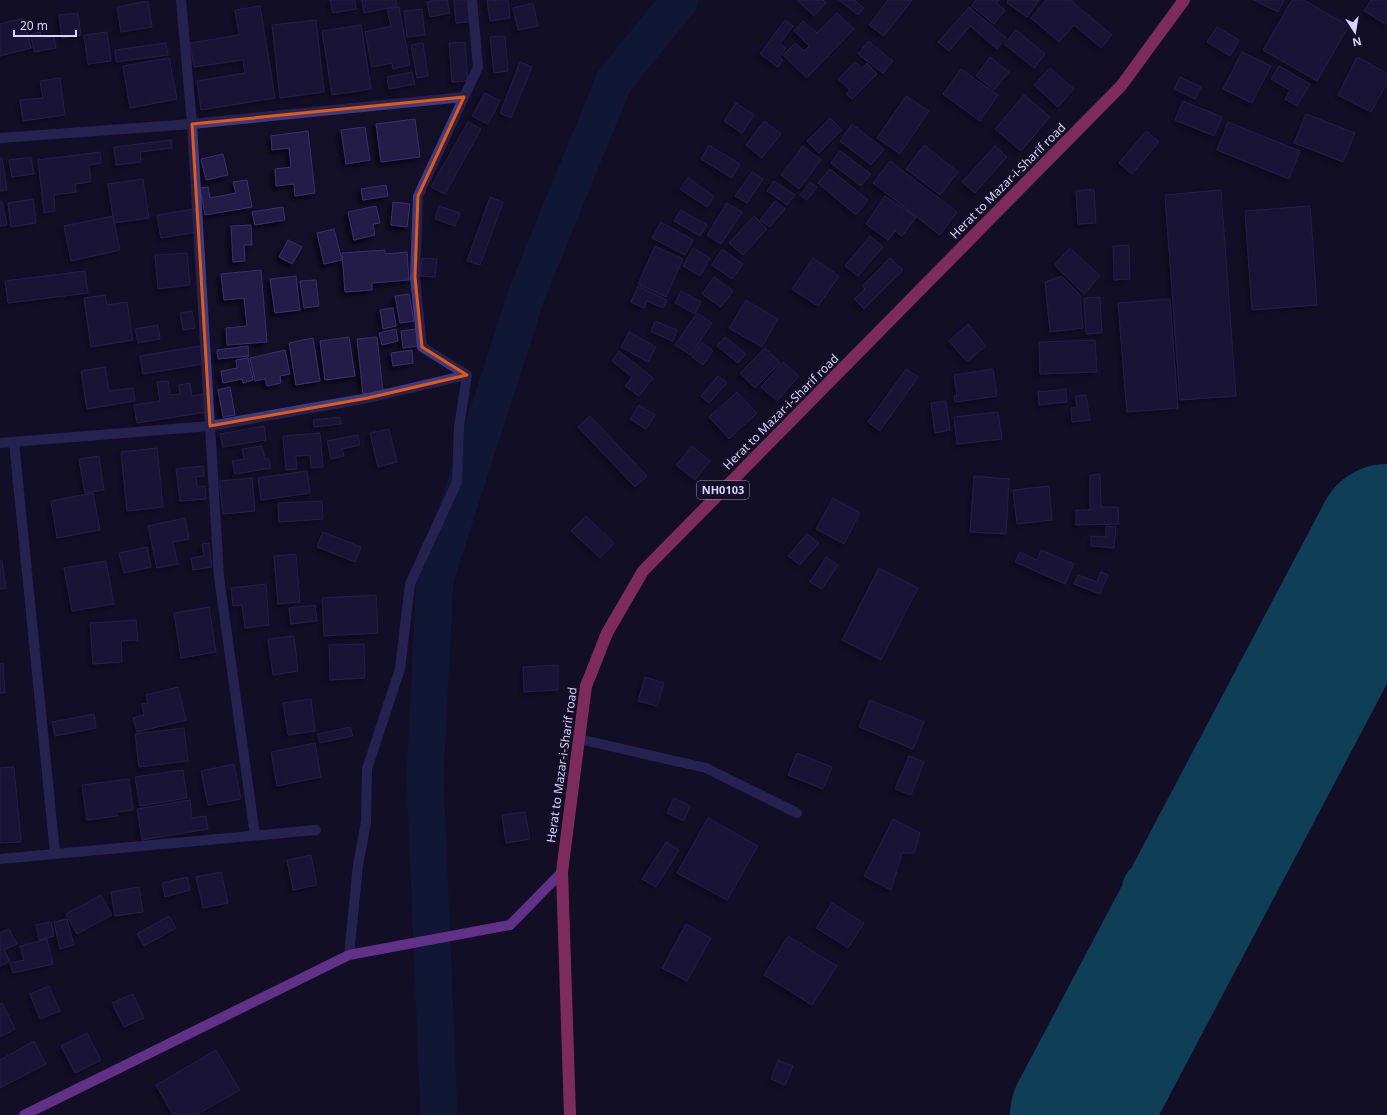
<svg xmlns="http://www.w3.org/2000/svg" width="1387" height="1115" viewBox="0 0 1387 1115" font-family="'Noto Sans',sans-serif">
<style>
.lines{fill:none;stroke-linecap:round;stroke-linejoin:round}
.river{stroke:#0c2248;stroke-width:37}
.taxiway{stroke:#0a7a92;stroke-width:56}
.runway{stroke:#0a7a92;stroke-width:140}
.building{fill:#241b47;stroke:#3b2d73;filter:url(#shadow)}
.minor{stroke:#3d3a85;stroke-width:10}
.major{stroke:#c25bff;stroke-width:10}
.highway{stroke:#ff4fa3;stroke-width:12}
.marked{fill:none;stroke:#e8590c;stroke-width:3;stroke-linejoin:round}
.labels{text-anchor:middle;stroke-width:3.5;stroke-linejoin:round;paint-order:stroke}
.shield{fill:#130f26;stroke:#9e99be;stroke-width:1}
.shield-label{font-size:11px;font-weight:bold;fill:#d9d4ff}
.street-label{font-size:12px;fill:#d9d4ff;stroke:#130f26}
</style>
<defs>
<filter id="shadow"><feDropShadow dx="-3.5" dy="3.5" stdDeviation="2" flood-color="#0009"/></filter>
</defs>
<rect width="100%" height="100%" fill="#130f26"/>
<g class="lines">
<path class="river" d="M439 1115 425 776 435 579 527 293 614 81 680 0"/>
<path class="taxiway" d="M1278 741 1312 760
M1150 889 1188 910"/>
<path class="runway" d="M1080 1115 1387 534"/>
</g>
<path class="building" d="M330 0H355L356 9 333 13Z
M362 0H396L397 6 364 13Z
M435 0H447L450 13 430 17 427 2Z
M454 0H468L471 22 456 23Z
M487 0H508L510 18 490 21Z
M797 0H823L826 3 814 16Z
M839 0H854L864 8 858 15Z
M888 0H912L884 36 869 25Z
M976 0H999L996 3 1005 10 994 24 972 6Z
M1008 0H1039L1027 17 1007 3Z
M1046 0H1070L1112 35 1101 48 1074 25 1059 42 1031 18Z
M1254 0H1284L1278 12Z
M1292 0H1304L1349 26 1317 81 1263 50Z
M1371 0H1387V25L1364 11Z
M148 1 152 27 121 32 117 7Z
M533 3 538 26 518 30 513 8Z
M260 6 275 98 201 110 197 81 245 73 243 60 194 67 190 43 239 35 235 10Z
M399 7 410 65 393 69 392 63 372 67 365 32 391 26 387 9Z
M969 7 1006 38 997 49 970 26 949 51 938 42Z
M422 9 425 35 407 37 404 11Z
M78 13 81 35 62 38 59 15Z
M837 13 854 29 807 78 783 55 795 43 804 51 809 46 794 31 803 21 817 33Z
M24 18 31 48 0 56V24Z
M316 20 324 92 280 98 272 25Z
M785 20 793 26 780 44 786 48 779 58 783 60 778 67 760 54Z
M361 25 371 89 332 95 322 31Z
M1217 27 1239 40 1230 56 1207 42Z
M1016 30 1045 54 1034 68 1004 44Z
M40 32 41 39 54 36 56 48 34 52 31 34Z
M107 32 111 61 88 64 84 35Z
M505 36 508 71 494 73 490 37Z
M868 41 893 61 883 73 858 54Z
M465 42 468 81 452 82 449 43Z
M166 43 168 55 116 62 115 50Z
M423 43 428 76 417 78 411 45Z
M1242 52 1271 66 1252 103 1223 89Z
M990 57 1009 72 994 90 976 76Z
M1357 57 1387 73V83L1371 112 1338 95Z
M169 58 177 99 130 108 123 66Z
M520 62 532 67 511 118 500 113Z
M855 62 862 68 867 63 877 74 852 99 846 94 850 90 838 79Z
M1279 66 1310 84 1297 106 1285 99 1290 90 1271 79Z
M1050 68 1074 89 1058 107 1034 85Z
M961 69 998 95 980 121 943 94Z
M412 72 415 84 389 89 387 77Z
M1180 77 1201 87 1195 99 1174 89Z
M60 78 65 115 23 121 20 100 43 98 40 81Z
M485 93 500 101 488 124 472 116Z
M1024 95 1050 117 1021 151 995 129Z
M906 96 929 111 900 154 877 138Z
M1183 101 1222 117 1214 136 1175 120Z
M736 103 754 115 742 133 724 121Z
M1306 114 1355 133 1343 162 1294 143Z
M830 118 842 130 819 153 807 141Z
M415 119 420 157 381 162 376 124Z
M764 121 781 134 762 158 746 145Z
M468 122 481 129 445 194 431 187Z
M1228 122 1300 151 1289 179 1217 150Z
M852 124 884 149 871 165 840 141Z
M365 127 370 160 346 164 341 130Z
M308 131 315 193 295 196 294 184 276 186 275 169 291 167 289 148 272 150 271 136Z
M1146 131 1159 142 1132 174 1119 163Z
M171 140 172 148 140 152 141 162 116 165 114 147Z
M709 145 740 164 732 178 701 159Z
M924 145 958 172 940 195 906 169Z
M803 146 821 160 799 189 781 175Z
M995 146 1007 157 975 193 962 182Z
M840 151 871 174 861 186 831 163Z
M100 152 101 163 89 165 91 182 75 184 76 192 54 195 55 211 44 213 38 160Z
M223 154 228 175 206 180 201 159Z
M31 157 34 174 12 177 9 160Z
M0 158H2L7 190 0 191Z
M890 161 957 212 940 235 873 183Z
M830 169 868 200 856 215 818 183Z
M752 172 763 179 747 203 735 196Z
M688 178 714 196 707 207 680 189Z
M143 179 149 218 114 223 108 184Z
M247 180 252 207 205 215 200 188 208 187 210 198 236 193 233 182Z
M774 181 795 195 787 205 767 191Z
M810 182 817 187 807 200 800 195Z
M386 185 388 196 363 200 361 189Z
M1094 189 1096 223 1078 224 1076 191Z
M1221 190 1236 396 1180 400 1165 195Z
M885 196 916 217 902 236 895 231 888 240 866 224Z
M490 197 503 202 480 265 467 261Z
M33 199 36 223 11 227 8 203Z
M0 201H2L7 225 0 226Z
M775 201 785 209 770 227 760 220Z
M393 202 410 204 407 227 391 225Z
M727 203 742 212 721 244 707 235Z
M376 206 380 223 373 224 375 235 354 240 348 212Z
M439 206 460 213 455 226 435 219Z
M1310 206 1317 305 1252 310 1245 211Z
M283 207 285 220 255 225 252 212Z
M194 209 198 232 161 238 157 215Z
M681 210 707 225 700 236 674 221Z
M113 216 120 250 71 261 64 226Z
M754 216 767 229 743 255 729 243Z
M661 222 693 240 685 255 652 238Z
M251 225 252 245H244L245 261 233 262 231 226Z
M334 229 342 260 324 264 317 233Z
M870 236 883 247 858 276 845 266Z
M288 240 302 247 292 264 279 257Z
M1129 245 1130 279 1114 280 1113 246Z
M655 246 683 259 666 297 638 284Z
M693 248 710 258 700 276 683 266Z
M1070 248 1100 276 1084 294 1054 265Z
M722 249 743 264 732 279 712 265Z
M385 250V254L407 252 409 280 372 283V290L345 292 342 253Z
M187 253 190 285 158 289 155 255Z
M422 258 437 259 435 277 420 276Z
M813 258 839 276 818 306 792 289Z
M890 258 903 270 864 309 854 299 865 289 862 286Z
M261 270 267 342 227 345 226 328 247 326 244 298 224 300 221 274Z
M85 271 88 293 8 303 5 281Z
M296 276 300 310 275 313 270 279Z
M1062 276 1080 295 1083 328 1050 332 1045 282Z
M714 277 733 291 721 307 702 294Z
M316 280 319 306 304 308 300 281Z
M638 286 667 300 663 308 647 301 644 308 631 302Z
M681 291 701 302 695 314 675 303Z
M409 294 414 321 400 323 395 296Z
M105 295 107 305 127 302 133 340 91 347 84 298Z
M1100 297 1102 333 1086 334 1084 298Z
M1170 299 1178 408 1127 412 1118 303Z
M746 300 778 319 762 347 729 328Z
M393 308 396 326 383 329 380 310Z
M192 311 195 328 183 330 180 313Z
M697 313 712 323 691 355 675 345Z
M655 321 677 330 673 341 651 332Z
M968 324 986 346 967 362 949 341Z
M158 325 160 339 138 343 135 329Z
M396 329 398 341 382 345 379 333Z
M416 329 418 346 403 348 401 331Z
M629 332 656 347 648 362 621 347Z
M349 337 355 376 325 380 320 341Z
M377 337 383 392 363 394 357 339Z
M725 337 746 354 738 363 717 346Z
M313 338 320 381 296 385 289 343Z
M1095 340 1097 372 1040 374 1039 342Z
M702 342 713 351 703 365 692 357Z
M200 346 203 364 143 374 140 356Z
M248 346 249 356 218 359 217 350Z
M765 348 780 363 755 388 740 373Z
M285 350 290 374 280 376 281 383 267 386 265 379 255 381 250 358Z
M412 350 413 363 393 366 391 353Z
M619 351 653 378 639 396 625 386 632 377 612 361Z
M248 358 253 380 243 383 242 379 223 383 221 371 237 368 236 360Z
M783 362 799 376 777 401 761 387Z
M105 367 109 391 133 388 135 401 87 409 81 371Z
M906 369 918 377 880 431 868 422Z
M993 369 997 396 955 402 954 396H957L954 375Z
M718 376 727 383 709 403 701 396Z
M168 381 170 395 180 394 179 385 190 383 192 396 204 394 207 412 137 423 134 405 160 401 157 382Z
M230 387 235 415 223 417 218 390Z
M1066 389 1067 402 1039 405 1038 392Z
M737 392 757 413 729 439 709 417Z
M1086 395 1090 420 1072 422 1071 408 1077 407 1075 396Z
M946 401 950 430 935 433 931 403Z
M639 405 655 415 646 429 630 419Z
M998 412 1002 439 957 444 954 417Z
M590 416 647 476 635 487 578 427Z
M340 417 341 424 314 427 313 420Z
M264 426 266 440 223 447 220 434Z
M389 429 397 462 378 467 370 433Z
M320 433 323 467 311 468 310 455 296 456 297 469 286 470 283 436Z
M358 435 360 445 342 449 344 456 331 459 327 441Z
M262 446 265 459H269L271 468 235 474 232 461 244 459 242 449Z
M692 446 710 461 695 480 676 465Z
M157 448 163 507 127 511 121 452Z
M99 456 104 490 85 493 79 459Z
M203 466 204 476 196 477 197 487 205 486 206 499 180 501 176 469Z
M307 471 310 493 261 500 258 478Z
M1100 474 1101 507H1118L1119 524 1076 525V510H1090V475Z
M974 476 1009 479 1006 534 970 532Z
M252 478 255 511 223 514 219 481Z
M1049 486 1052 520 1017 524 1013 490Z
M93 493 100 530 57 538 51 501Z
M833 498 860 513 844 544 816 529Z
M322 501 323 519 279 522 278 503Z
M586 516 614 543 600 558 571 531Z
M185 518 189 539 173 542 178 564 157 568 148 526Z
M1106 526 1116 527 1114 548 1091 546V536L1106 537Z
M323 532 361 547 355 562 317 547Z
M807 534 819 543 800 565 788 556Z
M209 543 212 567 193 570 191 558 204 556 202 544Z
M147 547 151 567 124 573 119 553Z
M1041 550 1074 564 1065 584 1015 562 1020 552 1037 560Z
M296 554 300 602 278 604 274 556Z
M826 557 838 565 822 589 810 582Z
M0 561H2L6 588 0 589Z
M106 561 114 604 72 611 64 568Z
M879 568 918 588 881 660 842 640Z
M1101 572 1108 575 1100 594 1074 584 1078 575 1097 582Z
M266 584 269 625 245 628 242 605 233 606 231 588Z
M376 595 378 633 324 636 322 598Z
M315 605 317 621 291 624 289 608Z
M209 607 216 652 181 658 174 613Z
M136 620 138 640 121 641 122 662 93 664 90 623Z
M294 636 298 671 273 675 268 639Z
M364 644 365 678 330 680 329 645Z
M3 663 5 693H0V664Z
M558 665V690L524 692 523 667Z
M645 677 664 683 657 706 638 701Z
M178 687 186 720 137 732 133 718 144 715 142 704 148 703 146 695Z
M311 699 315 731 288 735 283 703Z
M870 700 924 722 913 749 859 727Z
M94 714 96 728 55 736 52 722Z
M350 727 353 736 320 743 318 734Z
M184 728 188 761 139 767 135 734Z
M315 743 321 777 277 786 271 752Z
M797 753 832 767 823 789 788 775Z
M909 756 924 762 911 795 895 789Z
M234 764 241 799 208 805 201 771Z
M14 767 21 842 0 843V768Z
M183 770 187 798 140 806 135 777Z
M129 779 133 810 117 812V816L87 820 82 785Z
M674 798 690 806 684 821 667 813Z
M190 800 192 818 206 816 208 829 142 840 137 809Z
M525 812 530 839 506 843 502 815Z
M708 818 758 846 727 900 677 873Z
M893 819 920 833 914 853H902L891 890 864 876Z
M666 842 679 850 656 887 642 879Z
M311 855 317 885 293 890 287 860Z
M221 872 228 903 203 908 196 877Z
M187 877 190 890 165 897 162 883Z
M139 887 143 912 115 916 111 892Z
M101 895 112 915 77 934 66 914Z
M832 903 864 923 848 948 816 928Z
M169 916 176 928 144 946 137 934Z
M67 919 74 945 60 949 54 922Z
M51 922 54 936 39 940 36 925Z
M686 924 711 938 687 981 662 968Z
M9 929 17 944 4 950 10 961 0 966V933Z
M788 936 837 966 812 1005 764 975Z
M47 939 53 964 13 973 10 963 24 960 20 946Z
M49 986 60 1011 40 1019 30 994Z
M133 994 144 1018 124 1027 112 1003Z
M2 1003 15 1029 0 1037V1004Z
M87 1033 101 1060 75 1073 61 1046Z
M34 1041 46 1064 0 1088V1060Z
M216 1050 240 1090 196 1115H173L156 1085Z
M778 1060 793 1066 785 1085 771 1079Z"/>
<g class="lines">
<path class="minor" d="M181 0 192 124 219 577 255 835
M0 138 192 124 464 97
M467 375 422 347 415 277 418 196 478 67 472 0
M14 442 55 853
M0 443 210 426 368 398 467 375
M579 739 706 768 797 813
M0 859 316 830
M349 955 358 865 366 822 367 769 400 669 410 584 457 482 459 427 467 375"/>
<path class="major" d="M24 1115 349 955 510 925 562 872"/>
<path class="highway" d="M570 1115 562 872 579 739 586 686 607 633 643 571 1121 86 1184 0"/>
</g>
<path d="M0 0H1387V1115H0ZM464 97 418 196 415 277 422 347 467 375 368 398 210 426 192 124Z" fill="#130f26" fill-opacity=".55" fill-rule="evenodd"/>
<path class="marked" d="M464 97 418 196 415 277 422 347 467 375 368 398 210 426 192 124Z"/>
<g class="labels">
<rect class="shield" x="697" y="481" width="52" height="18" rx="3"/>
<g class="shield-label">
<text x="723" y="494">NH0103</text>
</g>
<g class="street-label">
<text transform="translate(1008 181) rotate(-45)" y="4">Herat to Mazar-i-Sharif road</text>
<text transform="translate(781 412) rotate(-45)" y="4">Herat to Mazar-i-Sharif road</text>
<text transform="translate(562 765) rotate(-82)" y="4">Herat to Mazar-i-Sharif road</text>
</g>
</g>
<g transform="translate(1355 32) rotate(168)" stroke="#130f26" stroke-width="3" paint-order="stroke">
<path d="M0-3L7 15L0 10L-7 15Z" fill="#d9d4ff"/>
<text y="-6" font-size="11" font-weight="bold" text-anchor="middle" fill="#d9d4ff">N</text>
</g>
<path d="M14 30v6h62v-6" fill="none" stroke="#d9d4ff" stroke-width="2"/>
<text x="20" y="30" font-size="12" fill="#d9d4ff" stroke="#130f26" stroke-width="3" paint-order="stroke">20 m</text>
</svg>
